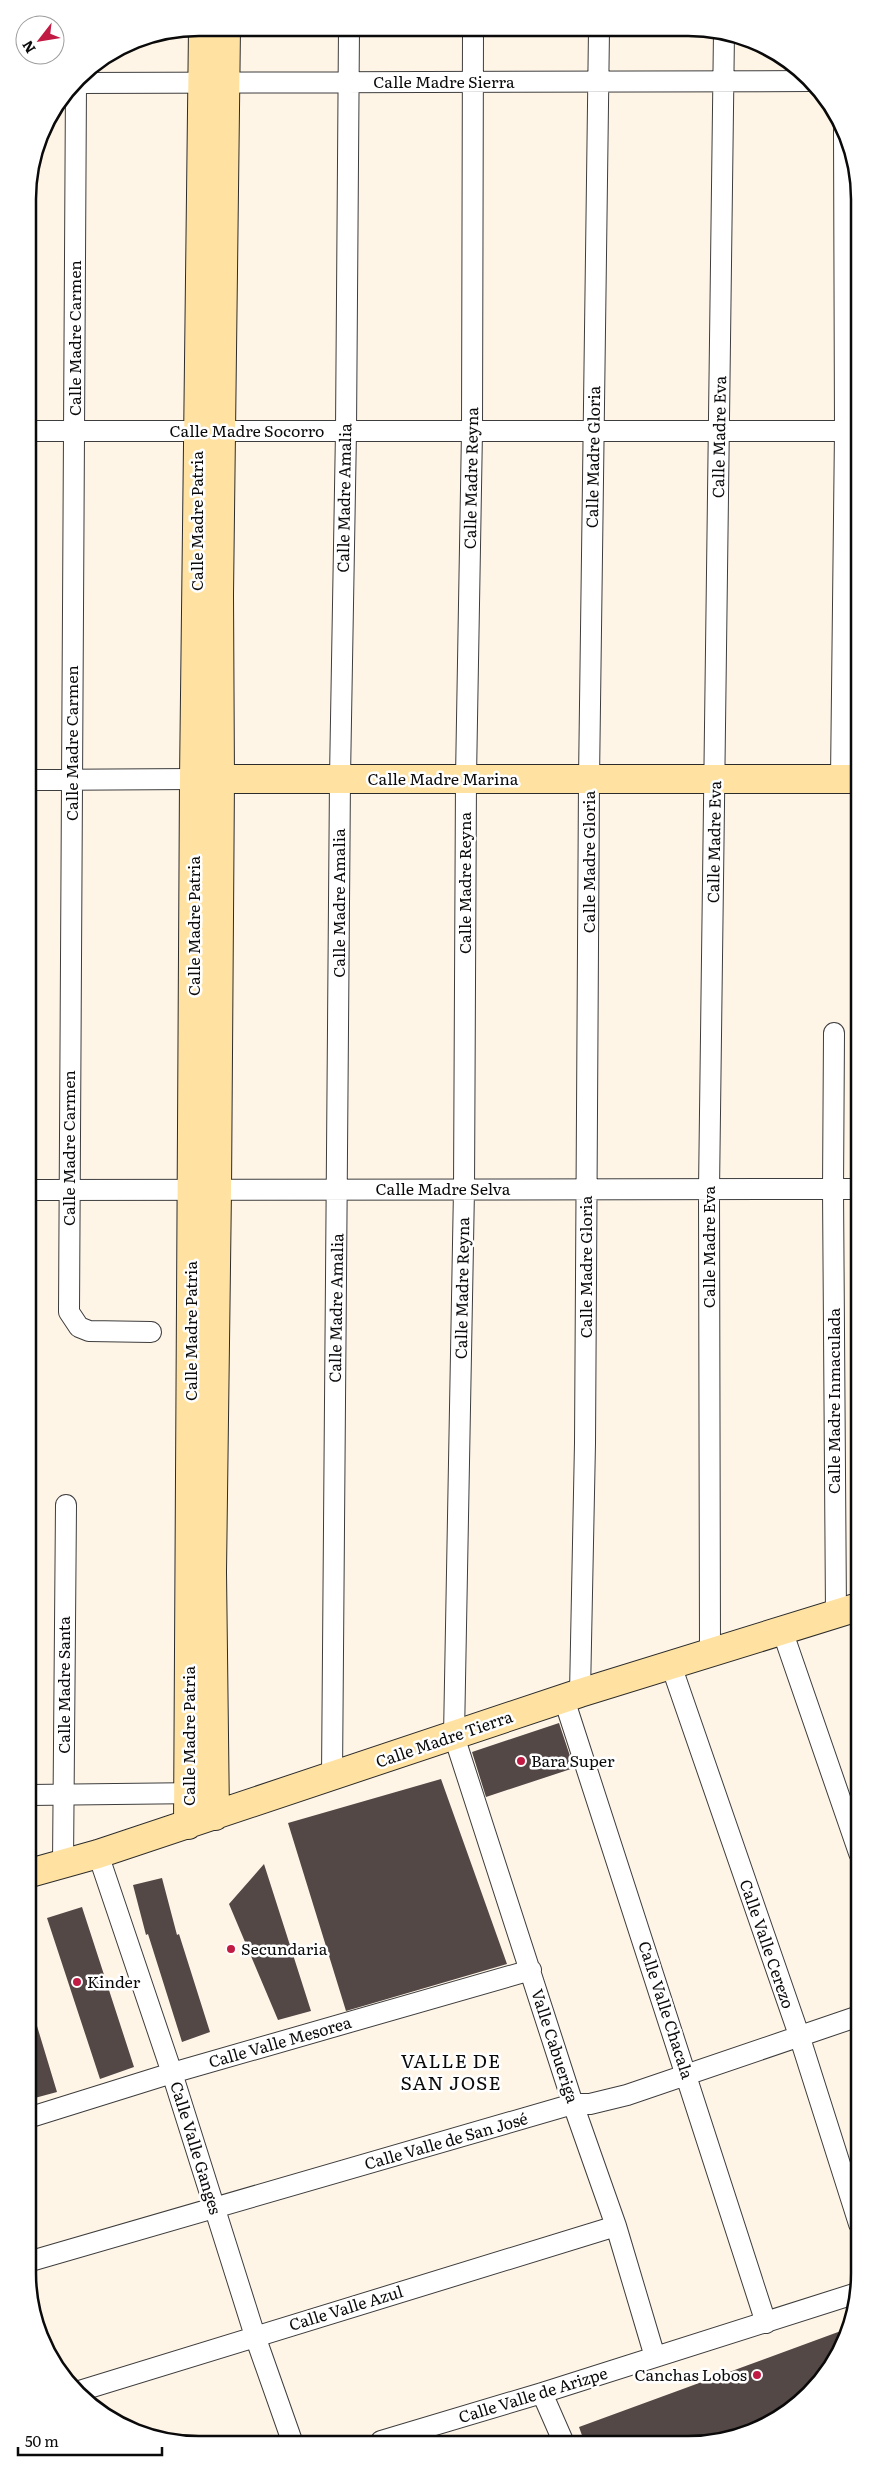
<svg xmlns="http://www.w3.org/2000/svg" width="887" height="2472" viewBox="0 0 887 2472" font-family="Literata,serif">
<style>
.building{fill:#534846}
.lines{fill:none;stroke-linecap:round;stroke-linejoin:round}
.street-casing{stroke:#3d3d3d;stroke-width:22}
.secondary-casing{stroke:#2c2c2c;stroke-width:30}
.street{stroke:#fff;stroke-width:20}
.secondary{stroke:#ffe2a2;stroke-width:28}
.poi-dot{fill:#c11a43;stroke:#fff;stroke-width:2}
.labels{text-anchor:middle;stroke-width:5;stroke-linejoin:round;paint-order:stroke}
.street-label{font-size:16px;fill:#0a0a0a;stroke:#fff}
.poi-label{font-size:16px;fill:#0a0a0a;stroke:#fff;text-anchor:start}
.quarter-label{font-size:19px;letter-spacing:1px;fill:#0a0a0a;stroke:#fff}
.rim{fill:none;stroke:#0a0a0a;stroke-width:2.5}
</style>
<rect width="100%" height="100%" fill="#fff5e7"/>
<path class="building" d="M559 1723 574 1768 486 1797 472 1752Z
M441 1779 507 1964 346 2011 288 1823Z
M264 1864 311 2011 278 2020 229 1904Z
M162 1878 177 1935 179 1934 210 2032 182 2042 148 1934 146 1935 133 1885Z
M82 1907 134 2067 100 2079 47 1918Z
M34 2016 57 2092 31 2099 30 2017Z
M849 2328 847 2338 817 2386 774 2421 722 2441H584L579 2427Z"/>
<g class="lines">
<g class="street-casing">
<path id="street" d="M473 29 472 431 466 778 464 1189 454 1736 573 2104 616 2226 655 2357
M76 83 69 1312 79 1327 89 1331 151 1332
M76 83 812 81
M28 431H857
M841 779 845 431 844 131
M29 780 194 779
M834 1033 833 1189 836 1614
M29 1190 858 1189
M782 1630 859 1853
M710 1653 709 1190 724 32
M671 1665 799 2035 859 2224
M580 1693 585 1443 589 780 599 30
M564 1699 766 2323
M332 1777 340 778 346 431 349 28
M30 1795 201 1793
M98 1854 172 2073 255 2336 292 2441
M63 1864 66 1505
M31 2117 172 2073 531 1970
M31 2261 573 2104H590L627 2095 859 2016
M76 2392 616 2226
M542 2393 563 2441
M381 2441 542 2393 857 2293"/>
</g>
<g class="secondary-casing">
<path id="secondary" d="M203 779H857
M215 1816 212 1572 217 1190 220 779 219 595 226 28
M188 1825 194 779 203 28
M30 1873 98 1854 580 1693 858 1607"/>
</g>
<use href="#street" class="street"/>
<use href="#secondary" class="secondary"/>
</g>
<g class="poi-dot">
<circle cx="521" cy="1761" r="5"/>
<circle cx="231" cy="1949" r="5"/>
<circle cx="77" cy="1982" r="5"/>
<circle cx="757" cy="2375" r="5"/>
</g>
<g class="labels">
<g class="street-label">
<text x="444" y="88">Calle Madre Sierra</text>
<text transform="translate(75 338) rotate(-90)" y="6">Calle Madre Carmen</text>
<text x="247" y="437">Calle Madre Socorro</text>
<text transform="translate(719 437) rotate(-89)" y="6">Calle Madre Eva</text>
<text transform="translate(593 457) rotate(-89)" y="6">Calle Madre Gloria</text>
<text transform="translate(471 478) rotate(-89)" y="6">Calle Madre Reyna</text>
<text transform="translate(344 498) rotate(-89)" y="6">Calle Madre Amalia</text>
<text transform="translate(197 521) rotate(-90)" y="6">Calle Madre Patria</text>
<text transform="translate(72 743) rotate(-90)" y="6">Calle Madre Carmen</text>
<text x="443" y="785">Calle Madre Marina</text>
<text transform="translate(714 842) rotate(-89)" y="6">Calle Madre Eva</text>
<text transform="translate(589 862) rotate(-90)" y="6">Calle Madre Gloria</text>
<text transform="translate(465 883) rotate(-90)" y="6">Calle Madre Reyna</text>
<text transform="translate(339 903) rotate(-90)" y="6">Calle Madre Amalia</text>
<text transform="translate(194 926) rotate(-90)" y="6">Calle Madre Patria</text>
<text transform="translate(69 1148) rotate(-90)" y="6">Calle Madre Carmen</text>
<text x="443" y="1195">Calle Madre Selva</text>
<text transform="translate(709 1247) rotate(-90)" y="6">Calle Madre Eva</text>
<text transform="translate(586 1267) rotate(-90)" y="6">Calle Madre Gloria</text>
<text transform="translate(462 1288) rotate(-89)" y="6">Calle Madre Reyna</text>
<text transform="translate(336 1308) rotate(-89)" y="6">Calle Madre Amalia</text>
<text transform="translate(191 1331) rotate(-90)" y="6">Calle Madre Patria</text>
<text transform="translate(834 1401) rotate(-90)" y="6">Calle Madre Inmaculada</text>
<text transform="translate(64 1685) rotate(-90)" y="6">Calle Madre Santa</text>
<text transform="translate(189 1736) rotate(-90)" y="6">Calle Madre Patria</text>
<text transform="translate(444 1739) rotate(-19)" y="6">Calle Madre Tierra</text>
<text transform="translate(767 1944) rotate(71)" y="6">Calle Valle Cerezo</text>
<text transform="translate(666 2010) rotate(72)" y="6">Calle Valle Chacala</text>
<text transform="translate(280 2042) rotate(-16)" y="6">Calle Valle Mesorea</text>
<text transform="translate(555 2046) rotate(72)" y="6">Valle Cabueriga</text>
<text transform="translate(446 2141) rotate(-16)" y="6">Calle Valle de San José</text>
<text transform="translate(196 2148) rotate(73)" y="6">Calle Valle Ganges</text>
<text transform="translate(346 2308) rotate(-17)" y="6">Calle Valle Azul</text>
<text transform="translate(533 2395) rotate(-17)" y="6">Calle Valle de Arizpe</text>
</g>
<g class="poi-label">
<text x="531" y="1767">Bara Super</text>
<text x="241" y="1955">Secundaria</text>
<text x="87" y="1988">Kinder</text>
<text x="747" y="2381" text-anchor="end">Canchas Lobos</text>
</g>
<g class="quarter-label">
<text x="451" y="2068">VALLE DE<tspan x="451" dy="22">SAN JOSE</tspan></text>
</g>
</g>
<path d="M0 0H887V2472H0ZM199 36H688A163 163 0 0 1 851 199V2273A163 163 0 0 1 688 2436H199A163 163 0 0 1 36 2273V199A163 163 0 0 1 199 36Z" fill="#fff" fill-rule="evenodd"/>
<path class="rim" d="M199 36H688A163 163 0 0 1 851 199V2273A163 163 0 0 1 688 2436H199A163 163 0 0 1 36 2273V199A163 163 0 0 1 199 36Z"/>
<g transform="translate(40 40) rotate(239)"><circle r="24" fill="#ffffff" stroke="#9d9d9d"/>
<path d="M0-4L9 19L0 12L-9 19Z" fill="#c11a43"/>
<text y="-8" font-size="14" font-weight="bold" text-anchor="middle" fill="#0a0a0a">N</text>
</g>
<path d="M18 2447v8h144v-8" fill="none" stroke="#0a0a0a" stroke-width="2.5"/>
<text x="25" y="2447" font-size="15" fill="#0a0a0a" stroke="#ffffff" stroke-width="4" paint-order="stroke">50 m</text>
</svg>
